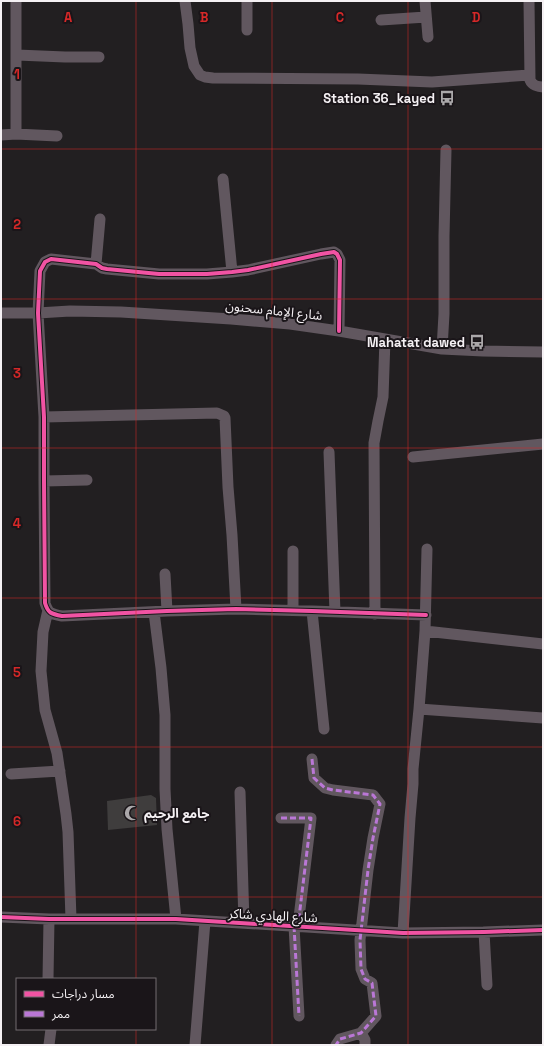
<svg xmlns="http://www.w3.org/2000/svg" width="544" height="1046" viewBox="0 0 544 1046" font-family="'Space Grotesk','Noto Sans Arabic',sans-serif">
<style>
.building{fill:#3f3d3d}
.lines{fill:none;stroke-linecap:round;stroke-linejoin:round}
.minor{stroke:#61575f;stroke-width:11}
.quiet{stroke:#ba77d6;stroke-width:3;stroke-dasharray:6 3;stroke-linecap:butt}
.cycleway-casing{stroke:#1a1519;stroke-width:6}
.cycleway{stroke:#f153a3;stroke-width:4}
.grid{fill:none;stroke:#d62828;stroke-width:1;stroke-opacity:0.55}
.labels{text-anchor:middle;stroke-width:4;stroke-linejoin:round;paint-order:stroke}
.poi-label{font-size:13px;font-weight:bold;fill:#f5f1f4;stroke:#1a1519;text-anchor:end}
.street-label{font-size:13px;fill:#f5f1f4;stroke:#1a1519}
.grid-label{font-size:13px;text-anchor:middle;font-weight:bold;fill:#d62828;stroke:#1a1519;stroke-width:4;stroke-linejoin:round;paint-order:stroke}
</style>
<rect width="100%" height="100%" fill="#221f21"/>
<path class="building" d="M151 795 156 798 157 825 108 830 107 801Z"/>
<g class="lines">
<path class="minor" d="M185 1 188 24 190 48 194 66 200 75 205 77 213 78 358 79 432 82 529 75
M425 1 428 37
M529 1 530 80C532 85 538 87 543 87
M381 20 426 17
M247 30V1
M17 55 65 57H99
M16 134V1
M1 135 16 134 57 136
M223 179 232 272
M96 264 100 219
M1 313H38L70 311 121 312 231 319 290 324 339 331 442 349 483 351 543 352
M339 331 340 260 337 254 334 252 321 254 248 270 232 272 207 274H159L107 269 102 268 96 264 51 259 45 262 40 271 38 313 44 417V481L45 603C48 613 51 614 62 616L167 611 236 609 312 611 426 615
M442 349 444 314V236L446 150
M44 417 217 413 224 416 225 418 228 487 232 535 236 609
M329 452 335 612
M413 457 543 444
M44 481 87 480
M427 549 425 631 543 644
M293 551V610
M165 574 167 611
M48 610 43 632 41 671 45 710 57 753 66 814 68 832 71 919
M312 611 324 729
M154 612 161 668 165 715V789L167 829 176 919
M375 614 374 443 378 421 383 397 385 339
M419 709 425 631
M312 759 314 778 325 788 333 790 373 795 380 804 373 838 368 870 360 940 361 969 365 979 372 983 376 1016 361 1033 340 1039 336 1045
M11 774 60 771
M240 792 244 923
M281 818H311L298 926
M1 917 49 919H176L403 933 484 932 543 930
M294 926 299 1016
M484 932 487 985
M403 933 410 818 413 784V769L419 709 543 718
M48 979 49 919
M361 1033 365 1040V1045
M49 1045 51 1029
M195 1045 205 921"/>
<path class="quiet" d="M312 759 314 778 325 788 333 790 373 795 380 804 373 838 368 870 360 940 361 969 365 979 372 983 376 1016 361 1033 340 1039 336 1045
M281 818H311L298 926
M294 926 299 1016"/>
<g class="cycleway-casing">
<path id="cycleway" d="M339 331 340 260 337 254 334 252 321 254 248 270 232 272 207 274H159L107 269 102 268 96 264 51 259 45 262 40 271 38 313 44 417V481L45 603C48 613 51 614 62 616L167 611 236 609 312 611 426 615
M1 917 49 919H176L403 933 484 932 543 930"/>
</g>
<use href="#cycleway" class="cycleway"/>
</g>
<path class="grid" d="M136 1V979M272 1V1045M408 1V1045M1 149H543M1 299H543M1 448H543M1 598H543M1 747H543M1 897H543M136 1029V1045"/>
<defs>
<g id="bus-bare" transform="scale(1.2)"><path d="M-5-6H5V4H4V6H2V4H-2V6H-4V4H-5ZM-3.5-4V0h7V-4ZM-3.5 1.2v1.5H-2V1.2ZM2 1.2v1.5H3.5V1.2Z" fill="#aba8aa" stroke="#1a1519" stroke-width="2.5" paint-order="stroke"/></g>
<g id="mosque-bare" transform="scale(1.2)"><path d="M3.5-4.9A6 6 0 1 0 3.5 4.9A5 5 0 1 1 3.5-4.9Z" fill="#aba8aa" stroke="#1a1519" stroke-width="2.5" paint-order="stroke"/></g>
</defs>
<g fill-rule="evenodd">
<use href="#bus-bare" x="447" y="98"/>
<use href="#bus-bare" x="477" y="342"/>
<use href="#mosque-bare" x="132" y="813"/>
</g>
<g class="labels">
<g class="poi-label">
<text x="435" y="103">Station 36_kayed</text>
<text x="465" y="347">Mahatat dawed</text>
<text x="144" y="818" text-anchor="start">جامع الرحيم</text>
</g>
<g class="street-label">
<text transform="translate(274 310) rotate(6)" y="5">شارع الإمام سحنون</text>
<text transform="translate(273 915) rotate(3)" y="5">شارع الهادي شاكر</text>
</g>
</g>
<g class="grid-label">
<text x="68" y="22">A</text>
<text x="204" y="22">B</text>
<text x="340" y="22">C</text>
<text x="476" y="22">D</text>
<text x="17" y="79">1</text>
<text x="17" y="229">2</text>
<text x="17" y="378">3</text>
<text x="17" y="528">4</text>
<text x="17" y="677">5</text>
<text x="17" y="826">6</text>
</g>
<rect width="544" height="1046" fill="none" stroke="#f5f1f4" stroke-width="4"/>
<rect x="16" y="978" width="140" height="52" fill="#1a1519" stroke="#726d71"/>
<rect x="24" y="991" width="20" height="6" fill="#f153a3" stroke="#726d71"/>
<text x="52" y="998" font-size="12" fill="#f5f1f4">مسار دراجات</text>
<rect x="24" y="1011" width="20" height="6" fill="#ba77d6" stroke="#726d71"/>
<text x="52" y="1018" font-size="12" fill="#f5f1f4">ممر</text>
</svg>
